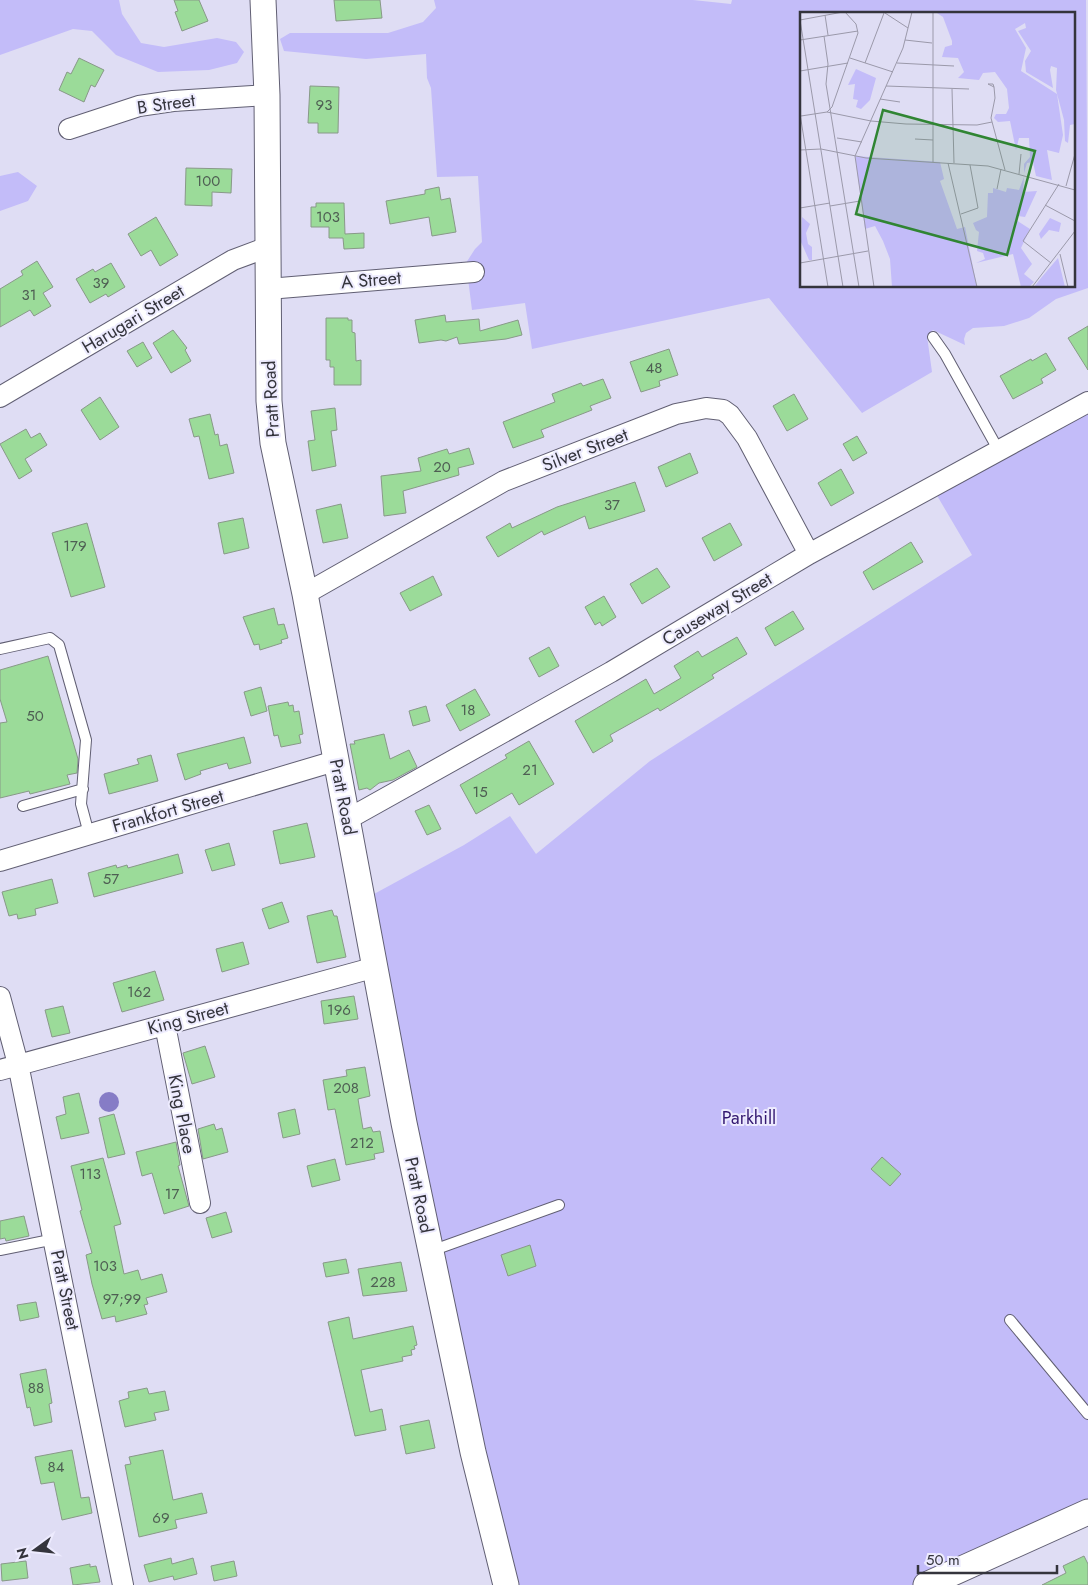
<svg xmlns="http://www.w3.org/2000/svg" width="1088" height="1585" viewBox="0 0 1088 1585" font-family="Jost,sans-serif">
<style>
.green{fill:#c3bcf9;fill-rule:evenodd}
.water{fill:#867cc6}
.building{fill:#9bdb99;stroke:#898}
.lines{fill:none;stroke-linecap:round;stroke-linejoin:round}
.service-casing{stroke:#615f73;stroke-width:12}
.minor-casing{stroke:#615f73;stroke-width:22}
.tertiary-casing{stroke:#615f73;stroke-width:27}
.service{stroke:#fff;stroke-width:10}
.minor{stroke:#fff;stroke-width:20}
.tertiary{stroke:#fff;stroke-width:25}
.labels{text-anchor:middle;stroke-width:4;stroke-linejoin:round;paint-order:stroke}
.number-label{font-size:15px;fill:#4e5e53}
.street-label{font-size:18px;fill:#34343c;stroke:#edebfe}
.park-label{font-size:18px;fill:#331871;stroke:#edebfe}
.inset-road{fill:none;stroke:#9b99aa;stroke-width:1}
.view{fill:#308533;fill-opacity:0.15;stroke:#308533;stroke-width:2.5}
.inset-edge{fill:none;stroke:#34343c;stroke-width:2.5}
</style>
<rect width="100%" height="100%" fill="#dfddf4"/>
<path class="green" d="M0 0H119L122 14 141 43 164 47 217 38 236 42 244 52 237 63 209 70 158 72 116 55 92 31 73 29 0 55Z
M434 0H693L731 4 732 0H1086L1088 288 1056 299 1029 318 1004 326 973 328 966 333 964 339 965 345 933 330 927 336 932 372 862 413 769 298 532 349 525 303 472 310 466 263 475 249 482 242 478 176 437 177 431 88 427 78 426 54 366 59 284 51 280 39 290 33H388L423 22 436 8ZM802 14H1074V286H802Z
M18 172 37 186 28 201 0 211V176Z
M1088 403V1512L926 1585H506L363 900 464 845 510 816 536 854 650 761 972 555 932 487Z"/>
<path class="water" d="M99 1102a10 10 0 1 1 20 0a10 10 0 1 1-20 0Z"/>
<path class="building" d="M174 0H199L208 21 182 31 175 12 178 11Z
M334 0H380L382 18 336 21Z
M79 58 104 70 95 87 91 85 84 102 59 90 67 72 71 74Z
M310 86 339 87 338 133H318V123H308Z
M186 168 232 169 231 193 212 192V206L185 205Z
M439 187 441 200 450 198 456 232 432 236 429 217 390 224 386 201 425 194V190Z
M316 203H344L345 234 364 233V248L344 249 343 238H329V227H311V207H316Z
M156 217 178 255 160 266 151 250 141 256 128 234Z
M37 261 53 287 43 293 51 306 34 316 30 310 0 327V289L23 275 21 271Z
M111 263 125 287 108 297 106 294 90 303 76 279 93 269 95 272Z
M445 315 446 322 479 319 480 331 518 320 522 335 506 339 459 344 457 337 446 341 441 340 419 343 415 320Z
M326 318H348V320H352V332L355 333 356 361 361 360V385H334V367H330V360H326Z
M1088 326V370L1068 338Z
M173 330 187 348 185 350 191 361 171 373 153 343Z
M143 342 152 358 137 367 127 351Z
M669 349 678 375 659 381 660 386 641 392 630 362Z
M1046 353 1056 370 1041 379 1043 383 1013 399 1000 376 1031 359 1032 361Z
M603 379 611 398 590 406 592 410 541 430 544 437 513 448 503 422 555 402 552 394 581 383 583 386Z
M794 394 808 419 787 431 773 406Z
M100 397 119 427 100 440 81 410Z
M335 408 337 430 331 431 336 466 312 471 308 441 315 440 311 411Z
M210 414 215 435 218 434 220 446 227 444 234 473 209 479 199 436 194 437 189 419Z
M26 429 31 438 40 433 47 445 25 459 32 471 19 479 0 444Z
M857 436 867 453 853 461 843 444Z
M469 448 474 464 458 468 459 475 403 491 406 513 384 516 381 476 421 471 418 458 447 449 449 454Z
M690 453 698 473 666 487 658 467Z
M841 469 854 493 831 506 818 483Z
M635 482 645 511 589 529 585 516 544 535 542 531 498 557 486 537 510 523 512 528 557 507Z
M341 504 348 538 323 543 316 510Z
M243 518 249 548 224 554 218 523Z
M87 523 105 587 71 597 52 533Z
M730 523 742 545 714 561 702 538Z
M911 542 923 562 873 590 863 572Z
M657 568 670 587 642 604 630 584Z
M433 576 442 595 410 611 400 593Z
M604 596 616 617 602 626 600 622 595 625 585 607Z
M274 608 278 625 284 624 288 638 281 640 282 643 260 650 259 644 254 645 243 617Z
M793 611 804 629 775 646 765 628Z
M737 637 747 654 712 675 714 678 675 702 660 711 658 708 610 735 613 741 593 753 575 721 646 679 654 694 681 678 674 666 698 651 702 657Z
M549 647 559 666 539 677 529 658Z
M48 656 78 759 77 773 67 775 70 784 30 794 29 791 0 798V723L7 722 0 699V670Z
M261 687 267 711 251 716 244 692Z
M475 689 490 715 460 731 446 705Z
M288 702 289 706 293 705 294 712 299 711 303 734 299 735 301 743 281 747 278 735 274 736 268 706Z
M426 706 430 721 413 726 409 711Z
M384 734 390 759 409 750 417 767 393 780 379 783 370 790 367 788 359 790 350 744H355L354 741Z
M244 737 251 763 229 769 227 763 200 771 201 774 185 780 177 754Z
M529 741 554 784 519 805 512 793 476 814 460 785 507 758 505 755Z
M151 755 158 781 109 794 104 774 139 764 137 759Z
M429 805 441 829 427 835 415 811Z
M307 823 315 857 280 864 273 831Z
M229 843 235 865 212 871 205 850Z
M178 854 183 873 94 897 88 873 116 865 117 868 127 865 128 868Z
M52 879 58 903 35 909 36 915 18 919 17 914 9 916 2 892Z
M282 902 289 922 269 929 262 909Z
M332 910 334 916H337L346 957 317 963 307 916Z
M243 942 249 964 222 972 216 949Z
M155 971 164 1000 122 1012 113 983Z
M354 996 358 1019 324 1024 321 1001Z
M63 1006 70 1033 52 1037 45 1010Z
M205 1046 215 1077 192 1084 183 1053Z
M365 1067 370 1096 358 1099 363 1129 371 1127 373 1132 380 1131 384 1152 374 1154 375 1159 346 1165 335 1109 328 1110 323 1080 347 1076 346 1070Z
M79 1093 89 1133 61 1139 56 1117 66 1114 63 1097Z
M295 1109 300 1134 283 1138 278 1113Z
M114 1114 125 1154 108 1158 99 1118Z
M214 1124 216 1130 222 1128 228 1152 203 1159 198 1129Z
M176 1142 180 1165 178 1166 189 1206 164 1214 152 1173 142 1176 136 1152Z
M882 1157 901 1174 890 1186 871 1169Z
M103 1158 121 1224 114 1226 124 1274 138 1270 141 1280 162 1274 167 1292 146 1298 148 1304 144 1305 147 1314 116 1322 115 1316 102 1319 92 1284 86 1255 92 1253 80 1211 82 1210 71 1166Z
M335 1159 340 1180 312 1187 307 1166Z
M226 1212 232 1232 212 1238 206 1218Z
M24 1216 29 1236 6 1241 5 1238 0 1239V1221Z
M530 1245 536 1266 508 1276 501 1255Z
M346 1259 349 1273 326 1277 323 1263Z
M401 1262 407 1291 363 1296 358 1269Z
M36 1302 39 1317 20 1321 17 1305Z
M349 1317 353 1339 413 1326 417 1345 414 1346 415 1349 411 1350 412 1355 402 1357 403 1361 361 1370 370 1412 382 1409 386 1430 355 1436 328 1322Z
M46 1369 52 1403 49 1404 52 1422 34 1426 30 1407 27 1408 20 1374Z
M147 1388 149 1394 165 1391 169 1410 154 1413 156 1420 125 1427 119 1401 129 1398 128 1392Z
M429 1420 435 1448 406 1454 400 1426Z
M72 1450 81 1498 89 1497 92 1513 62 1520 54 1482 41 1484 35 1457Z
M163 1450 173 1500 202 1493 207 1513 175 1520 177 1528 139 1537 125 1465 131 1464 129 1457Z
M1084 1556 1088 1564V1585H1042L1066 1573 1063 1566Z
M171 1558 172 1564 193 1558 197 1574 174 1580 173 1576 149 1582 144 1565Z
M26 1561 28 1578 2 1581 1 1564Z
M234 1561 237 1576 214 1581 211 1566Z
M90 1564V1567L96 1566 100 1582 73 1585 70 1568Z"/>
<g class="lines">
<g class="service-casing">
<path id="service" d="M933 337 945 354 999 451
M0 649 50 638 59 645 86 740 81 804 89 834
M23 806 83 789
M0 1250 55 1239
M431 1251 559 1205
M1010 1320 1088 1414"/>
</g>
<g class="minor-casing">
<path id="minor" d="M69 129 139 106 173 101 267 95
M268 289 474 272
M0 397 233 260 268 247
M305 594 504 481 676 414 706 408 723 410 730 415 747 438 809 554
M348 819 611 672 809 554 1088 402
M0 861 335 761
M0 997 18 1064 123 1585
M165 1025 200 1203
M0 1070 376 967"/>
</g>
<g class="tertiary-casing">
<path id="tertiary" d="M263 0 267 95 269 401 273 443 305 594 404 1123 473 1452 506 1585
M926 1585 1088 1512"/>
</g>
<use href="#service" class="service"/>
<use href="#minor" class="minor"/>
<use href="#tertiary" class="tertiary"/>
</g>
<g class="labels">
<g class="number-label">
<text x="324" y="110">93</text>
<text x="208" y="186">100</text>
<text x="328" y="222">103</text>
<text x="101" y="288">39</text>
<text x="29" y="300">31</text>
<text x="654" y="373">48</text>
<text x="442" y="472">20</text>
<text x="612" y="510">37</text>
<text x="75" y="551">179</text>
<text x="468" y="715">18</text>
<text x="35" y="721">50</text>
<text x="530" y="775">21</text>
<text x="480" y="797">15</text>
<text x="111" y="884">57</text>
<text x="139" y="997">162</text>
<text x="339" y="1015">196</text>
<text x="346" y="1093">208</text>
<text x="362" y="1148">212</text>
<text x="90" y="1179">113</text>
<text x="172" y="1199">17</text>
<text x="105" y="1271">103</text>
<text x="383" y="1287">228</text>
<text x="122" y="1304">97;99</text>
<text x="36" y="1393">88</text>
<text x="56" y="1472">84</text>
<text x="161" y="1523">69</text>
</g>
<g class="street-label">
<text transform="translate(166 104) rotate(-8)" y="6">B Street</text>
<text transform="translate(371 280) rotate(-5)" y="6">A Street</text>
<text transform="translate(133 319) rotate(-31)" y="6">Harugari Street</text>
<text transform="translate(271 399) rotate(-93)" y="6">Pratt Road</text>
<text transform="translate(585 450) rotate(-21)" y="6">Silver Street</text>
<text transform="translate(717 609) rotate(-31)" y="6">Causeway Street</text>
<text transform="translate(343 797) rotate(79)" y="6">Pratt Road</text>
<text transform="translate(168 811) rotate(-16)" y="6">Frankfort Street</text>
<text transform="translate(188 1018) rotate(-15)" y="6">King Street</text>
<text transform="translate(182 1114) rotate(79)" y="6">King Place</text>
<text transform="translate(419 1195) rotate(78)" y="6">Pratt Road</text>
<text transform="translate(65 1290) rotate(78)" y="6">Pratt Street</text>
</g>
<g class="park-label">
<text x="749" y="1124">Parkhill</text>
</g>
</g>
<g transform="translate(800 12)">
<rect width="275" height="275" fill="#dfddf4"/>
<path d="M137 1H275V112L270 113 268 131 265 129 264 108 256 78 257 56 251 54 250 58 253 76 226 60 225 49 231 39 218 19 226 16 225 11 215 17 226 36 221 59 257 82 263 123 259 141 247 138 252 168 236 164 233 150 227 151 224 161V152L230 145 229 126H219L216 138 210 109 198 110 194 106 196 102H206L209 96 207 77 195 60 183 61 179 68 158 66 164 60 158 46 142 45 145 35 152 33V29L143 5ZM56 57 76 66 70 88 61 97 56 95 58 88 53 87 55 72 48 73ZM55 144 140 150 144 167 140 169 157 217 165 215 177 275H92L90 247 83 229 75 214 65 217ZM224 165 223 180 237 179 225 205 218 204 216 208 230 217 221 236 232 252 224 262 234 270 229 275H221L213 242 176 251 185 247 183 241 177 239 179 220 176 218 173 211 187 205 188 181H193V176L206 180 207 176 219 178ZM2 205 10 212 6 221 8 232 12 235V248H9L1 230ZM250 206 261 211 259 220 249 218 241 227 239 222ZM258 246 265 275H234L241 266Z" fill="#c3bcf9"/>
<path class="inset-road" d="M85 1 108 16M25 3 28 23M0 8 43 275M0 8 43 0M24 24 28 52 26 72 59 275M0 28 58 19M105 28 132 31M50 46 93 60M65 51 84 1M97 51 154 54M0 59 48 51M86 74 169 77M194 75 188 72H193L194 75 195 86 191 106 205 158M152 77 154 151M80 87 100 90M27 100 71 109 106 112 177 113 192 110M0 102 28 275M1 104 27 100 32 95 58 21 56 12 45 0M37 126 62 130M115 127 133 128M0 138 21 137 66 146 188 154 275 178M133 150V0M148 151 177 275M219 162 221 142M266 174 275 142M197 177 201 157M245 193 275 209M30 194 60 189M0 196 30 191M161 202 178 196 170 153M260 242 268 275M0 251 68 239M251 251 223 229 259 172M74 275 55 144 103 36 112 0M232 275 275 219"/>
<path class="view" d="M83 98 235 139 207 243 56 202Z"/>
<rect width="275" height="275" class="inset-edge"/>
</g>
<g transform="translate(35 1550) rotate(255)" stroke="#edebfe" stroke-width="4" paint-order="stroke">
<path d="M0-4L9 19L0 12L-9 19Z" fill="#34343c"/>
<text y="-8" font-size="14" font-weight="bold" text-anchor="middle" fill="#34343c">N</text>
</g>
<path d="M918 1565v8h139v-8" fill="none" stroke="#34343c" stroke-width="2.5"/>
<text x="926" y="1565" font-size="15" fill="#34343c" stroke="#edebfe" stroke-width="4" paint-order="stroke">50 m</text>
</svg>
